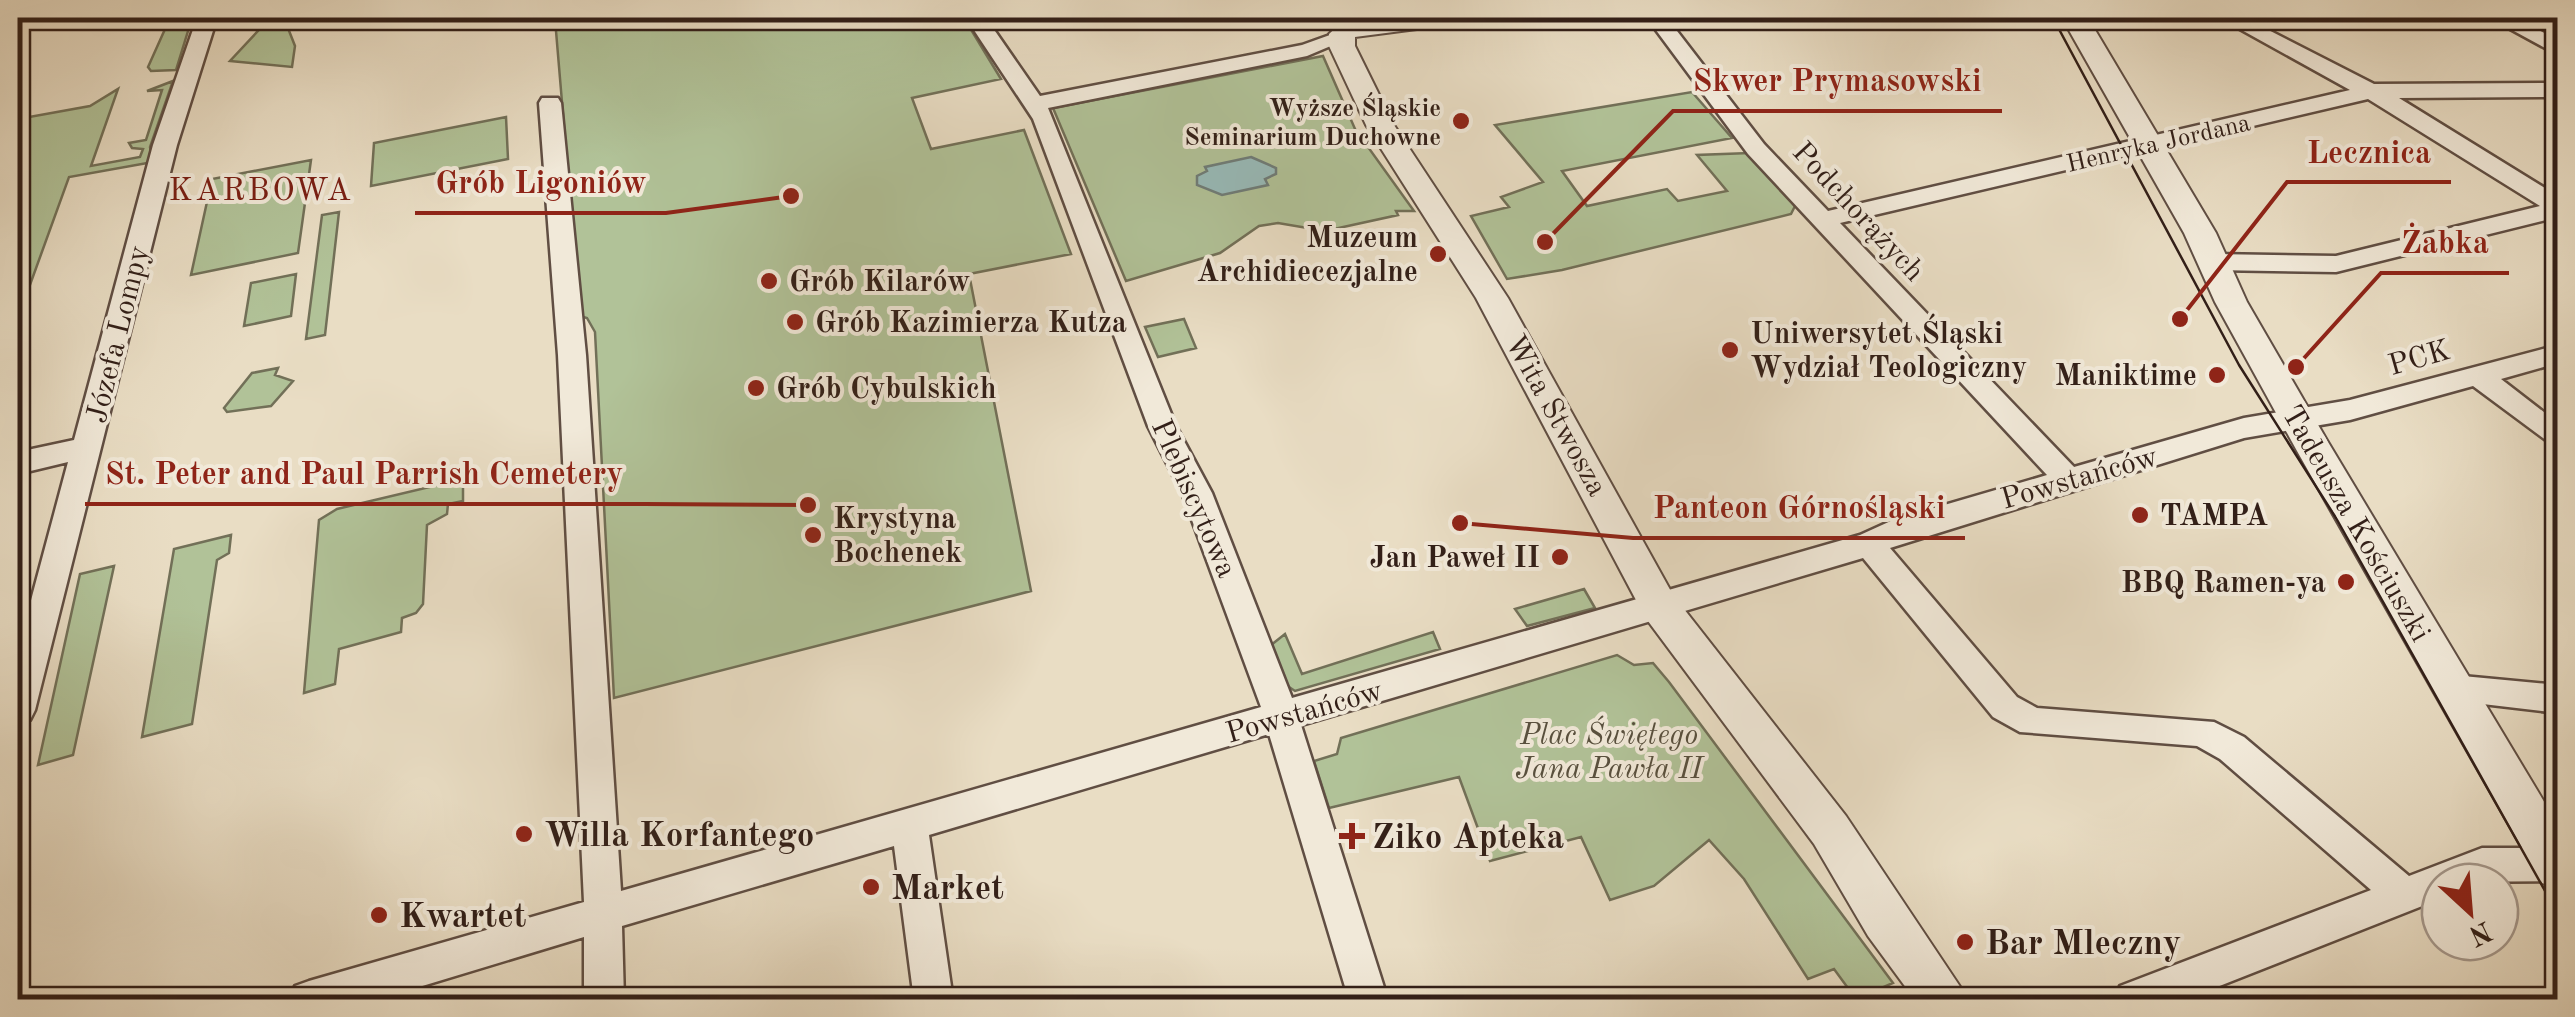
<svg xmlns="http://www.w3.org/2000/svg" width="2575" height="1017" viewBox="0 0 2575 1017" font-family="'Old Standard TT',serif">
<style>
.green{fill:#b1c298;stroke:#727058;stroke-width:2.5}
.water{fill:#98bbb9;stroke:#6f7d79;stroke-width:2.5}
.lines{fill:none;stroke-linecap:round;stroke-linejoin:round}
.minor-casing{stroke:#604e43;stroke-width:5}
.tertiary-casing{stroke:#604e43;stroke-width:4}
.minor{fill:#f1e9d9;fill-rule:evenodd}
.tertiary{fill:#f1e9d9;fill-rule:evenodd}
.tram{stroke:#321f18;stroke-width:2.5}
.poi-dot{fill:#8f2418;stroke:#f1e9d9;stroke-width:4}
.labels{text-anchor:middle;stroke-width:8;stroke-linejoin:round;paint-order:stroke}
.far-poi-label{font-size:25px;font-weight:bold;fill:#321f18;stroke:#f1e9d9;text-anchor:end}
.far-street-label{font-size:25px;fill:#321f18;stroke:#f1e9d9}
.street-label{font-size:30px;fill:#321f18;stroke:#f1e9d9}
.poi-label{font-size:30px;font-weight:bold;fill:#321f18;stroke:#f1e9d9;text-anchor:start}
.park-label{font-size:30px;font-style:italic;fill:#58503e;stroke:#f1e9d9}
.neighbourhood-label{font-size:32px;letter-spacing:2.5px;fill:#7a1f14;stroke:#f1e9d9}
.near-poi-label{font-size:35px;font-weight:bold;fill:#321f18;stroke:#f1e9d9;text-anchor:start}
.leader{fill:none;stroke:#8f2418;stroke-width:4}
.callout-dot{fill:#8f2418;stroke:#f1e9d9;stroke-width:4}
.callout-label{font-size:32px;text-anchor:middle;font-weight:bold;fill:#8f2418;stroke:#f1e9d9;stroke-width:8;stroke-linejoin:round;paint-order:stroke}
</style>
<rect width="100%" height="100%" fill="#e9ddc4"/>
<filter id="stains"><feTurbulence type="fractalNoise" baseFrequency=".002" numOctaves="4"/><feColorMatrix values="0 0 0 0 .2 0 0 0 0 .09 0 0 0 0 .02 0 0 0 .5 -.17"/></filter>
<radialGradient id="worn" r=".72"><stop offset=".6" stop-color="#630" stop-opacity="0"/><stop offset="1" stop-color="#630" stop-opacity=".3"/></radialGradient>
<path class="green" d="M170 18H192L176 70 151 71 148 67Z
M270 18H284L295 46 292 67 230 61Z
M964 18 1001 79 912 98 931 149 1024 130 1071 254 969 274 1031 591 614 698 595 332 587 318 580 316 555 19Z
M1323 56 1355 129 1414 211H1396L1398 215 1325 231 1278 223 1259 226 1220 253 1126 281 1053 108Z
M173 81 150 147 153 162 69 177 18 318V119L90 106 118 89 91 166 140 157 143 149 132 148 129 143 146 140 162 90 147 91Z
M1692 92 1732 138 1562 171 1587 206 1667 189 1678 201 1727 191 1697 155 1750 153 1795 206 1791 214 1562 270 1507 279 1471 216 1509 207 1501 197 1543 182 1495 125Z
M506 117 508 159 371 186 374 143Z
M311 160 298 253 191 275 212 179Z
M339 212 325 335 306 339 322 215Z
M296 274 291 316 244 326 251 283Z
M1184 319 1196 348 1158 357 1145 327Z
M278 368 275 375 293 381 271 406 227 412 224 408 252 373Z
M463 479V501L448 504 447 514 427 525 423 604 416 613 402 618 401 632 339 649 335 684 304 693 319 520 337 509Z
M231 535 229 553 217 560 192 724 142 737 174 549Z
M114 566 73 755 38 765 80 574Z
M1584 589 1595 608 1527 626 1515 609Z
M1433 632 1440 649 1295 691 1286 685 1266 649 1285 634 1302 674Z
M1617 655 1634 665 1653 663 1669 682 1893 983 1856 999 1834 969 1808 979 1744 879 1709 840 1654 886 1610 900 1581 837 1490 861 1459 777 1329 808 1314 761 1337 754 1341 738Z"/>
<path class="water" d="M1251 157 1276 168V174L1265 179 1268 185 1222 195 1197 185V176L1207 171 1205 167Z"/>
<g class="lines">
<g class="minor-casing">
<path id="minor" d="M197 18H217L177 145 35 710 30 720 18 724V649L68 462 18 474V452L74 440 153 145Z
M966 18H986L1040 96 1302 45 1341 31 1352 37 1307 56 1048 108 1176 426 1212 493 1292 698 1860 535 1893 520 2047 475 1748 154 1647 18H1667L1764 144 1828 211 2350 90 2220 18H2245L2374 84 2558 83V97L2399 98 2558 196V217L2336 272 2213 270 2200 262 2213 254 2336 256 2540 206 2368 99 1840 223 2074 467 2244 418 2350 400 2558 345V363L2501 379 2558 423V449L2473 386 2350 420 2244 438 1890 548 2017 697 2037 708 2214 722 2244 737 2409 876 2482 848H2555L2558 881 2440 882V899L2184 1000H2115L2120 986 2371 890 2220 759 2197 746 2020 732 1993 717 1863 558 1301 725 1388 1000H1349L1269 734 929 835 953 1000H914L894 846 622 926 624 1000H584V937L376 1000H290L295 986 309 981 584 902 558 355 539 103 542 98H558L561 103 586 355 621 891 1261 707 1182 493 1148 426 1033 119Z
M2490 18H2515L2558 40V55Z
M2452 675 2558 685V713L2440 699 2435 689 2440 679Z"/>
</g>
<g class="tertiary-casing">
<path id="tertiary" d="M1380 18H1453L1440 26 1355 37V46L1394 125 1508 298 1673 595 1846 816 1969 1000H1915L1868 936 1814 844 1645 617 1476 298 1366 125 1329 46V34L1341 23Z
M2062 18H2088L2216 233 2247 302 2328 442 2558 825V889L2542 883 2297 451 2215 302 2184 233Z"/>
</g>
<use href="#minor" class="minor"/>
<use href="#tertiary" class="tertiary"/>
<path class="tram" d="M2053 18 2239 365 2336 518 2558 914"/>
</g>
<g class="poi-dot">
<circle cx="1461" cy="121" r="10"/>
<circle cx="1438" cy="254" r="10"/>
<circle cx="769" cy="281" r="10"/>
<circle cx="795" cy="322" r="10"/>
<circle cx="1730" cy="350" r="10"/>
<circle cx="2217" cy="375" r="10"/>
<circle cx="756" cy="388" r="10"/>
<circle cx="2140" cy="515" r="10"/>
<circle cx="813" cy="535" r="10"/>
<circle cx="1560" cy="557" r="10"/>
<circle cx="2346" cy="582" r="10"/>
<circle cx="524" cy="834" r="10"/>
<path d="M1347 821h10v10h10v10h-10v10h-10v-10h-10v-10h10z"/>
<circle cx="871" cy="887" r="10"/>
<circle cx="379" cy="915" r="10"/>
<circle cx="1965" cy="942" r="10"/>
</g>
<g class="labels">
<g class="far-poi-label">
<text x="1441" y="116">Wyższe Śląskie<tspan x="1441" dy="29">Seminarium Duchowne</tspan></text>
</g>
<g class="far-street-label">
<text transform="translate(2158 142) rotate(-13)" y="9">Henryka Jordana</text>
</g>
<g class="street-label">
<text transform="translate(1859 211) rotate(47)" y="10">Podchorążych</text>
<text transform="translate(117 334) rotate(-76)" y="10">Józefa Lompy</text>
<text transform="translate(2419 357) rotate(-16)" y="10">PCK</text>
<text transform="translate(1557 415) rotate(61)" y="10">Wita Stwosza</text>
<text transform="translate(2079 477) rotate(-16)" y="10">Powstańców</text>
<text transform="translate(1195 498) rotate(66)" y="10">Plebiscytowa</text>
<text transform="translate(2357 523) rotate(60)" y="10">Tadeusza Kościuszki</text>
<text transform="translate(1304 711) rotate(-16)" y="10">Powstańców</text>
</g>
<g class="poi-label">
<text x="1418" y="247" text-anchor="end">Muzeum<tspan x="1418" dy="34">Archidiecezjalne</tspan></text>
<text x="789" y="291">Grób Kilarów</text>
<text x="815" y="332">Grób Kazimierza Kutza</text>
<text x="1750" y="343">Uniwersytet Śląski<tspan x="1750" dy="34">Wydział Teologiczny</tspan></text>
<text x="2197" y="385" text-anchor="end">Maniktime</text>
<text x="776" y="398">Grób Cybulskich</text>
<text x="2160" y="525">TAMPA</text>
<text x="833" y="528">Krystyna<tspan x="833" dy="34">Bochenek</tspan></text>
<text x="1540" y="567" text-anchor="end">Jan Paweł II</text>
<text x="2326" y="592" text-anchor="end">BBQ Ramen-ya</text>
</g>
<g class="park-label">
<text x="1609" y="744">Plac Świętego<tspan x="1609" dy="34">Jana Pawła II</tspan></text>
</g>
<g class="neighbourhood-label">
<text x="261" y="200">KARBOWA</text>
</g>
<g class="near-poi-label">
<text x="544" y="846">Willa Korfantego</text>
<text x="1372" y="848">Ziko Apteka</text>
<text x="891" y="899">Market</text>
<text x="399" y="927">Kwartet</text>
<text x="1985" y="954">Bar Mleczny</text>
</g>
</g>
<path class="leader" d="M1545 242L1673 111H2002M2180 319L2287 182H2451M791 196L666 213H415M2296 367L2381 273H2509M808 505L644 504H85M1460 523L1633 538H1965"/>
<g class="callout-dot">
<circle cx="1545" cy="242" r="10"/>
<circle cx="2180" cy="319" r="10"/>
<circle cx="791" cy="196" r="10"/>
<circle cx="2296" cy="367" r="10"/>
<circle cx="808" cy="505" r="10"/>
<circle cx="1460" cy="523" r="10"/>
</g>
<g class="callout-label">
<text x="1837" y="91">Skwer Prymasowski</text>
<text x="2369" y="163">Lecznica</text>
<text x="541" y="193">Grób Ligoniów</text>
<text x="2445" y="253">Żabka</text>
<text x="364" y="484">St. Peter and Paul Parrish Cemetery</text>
<text x="1799" y="518">Panteon Górnośląski</text>
</g>
<rect width="2575" height="1017" fill="none" stroke="#e9ddc4" stroke-width="60"/>
<rect x="20" y="20" width="2535" height="977" fill="none" stroke="#321f18" stroke-width="5"/>
<rect x="30" y="30" width="2515" height="957" fill="none" stroke="#321f18" stroke-width="2.5"/>
<g transform="translate(2470 912) rotate(154)"><circle r="48" fill="#f1e9d9" stroke="#a5988c" stroke-width="2.5"/>
<path d="M0-8L18 38L0 25L-18 38Z" fill="#8f2418"/>
<text y="-15" font-size="28" font-weight="bold" text-anchor="middle" fill="#321f18">N</text>
</g>
<rect width="100%" height="100%" filter="url(#stains)"/>
<rect width="100%" height="100%" fill="url(#worn)"/>
</svg>
